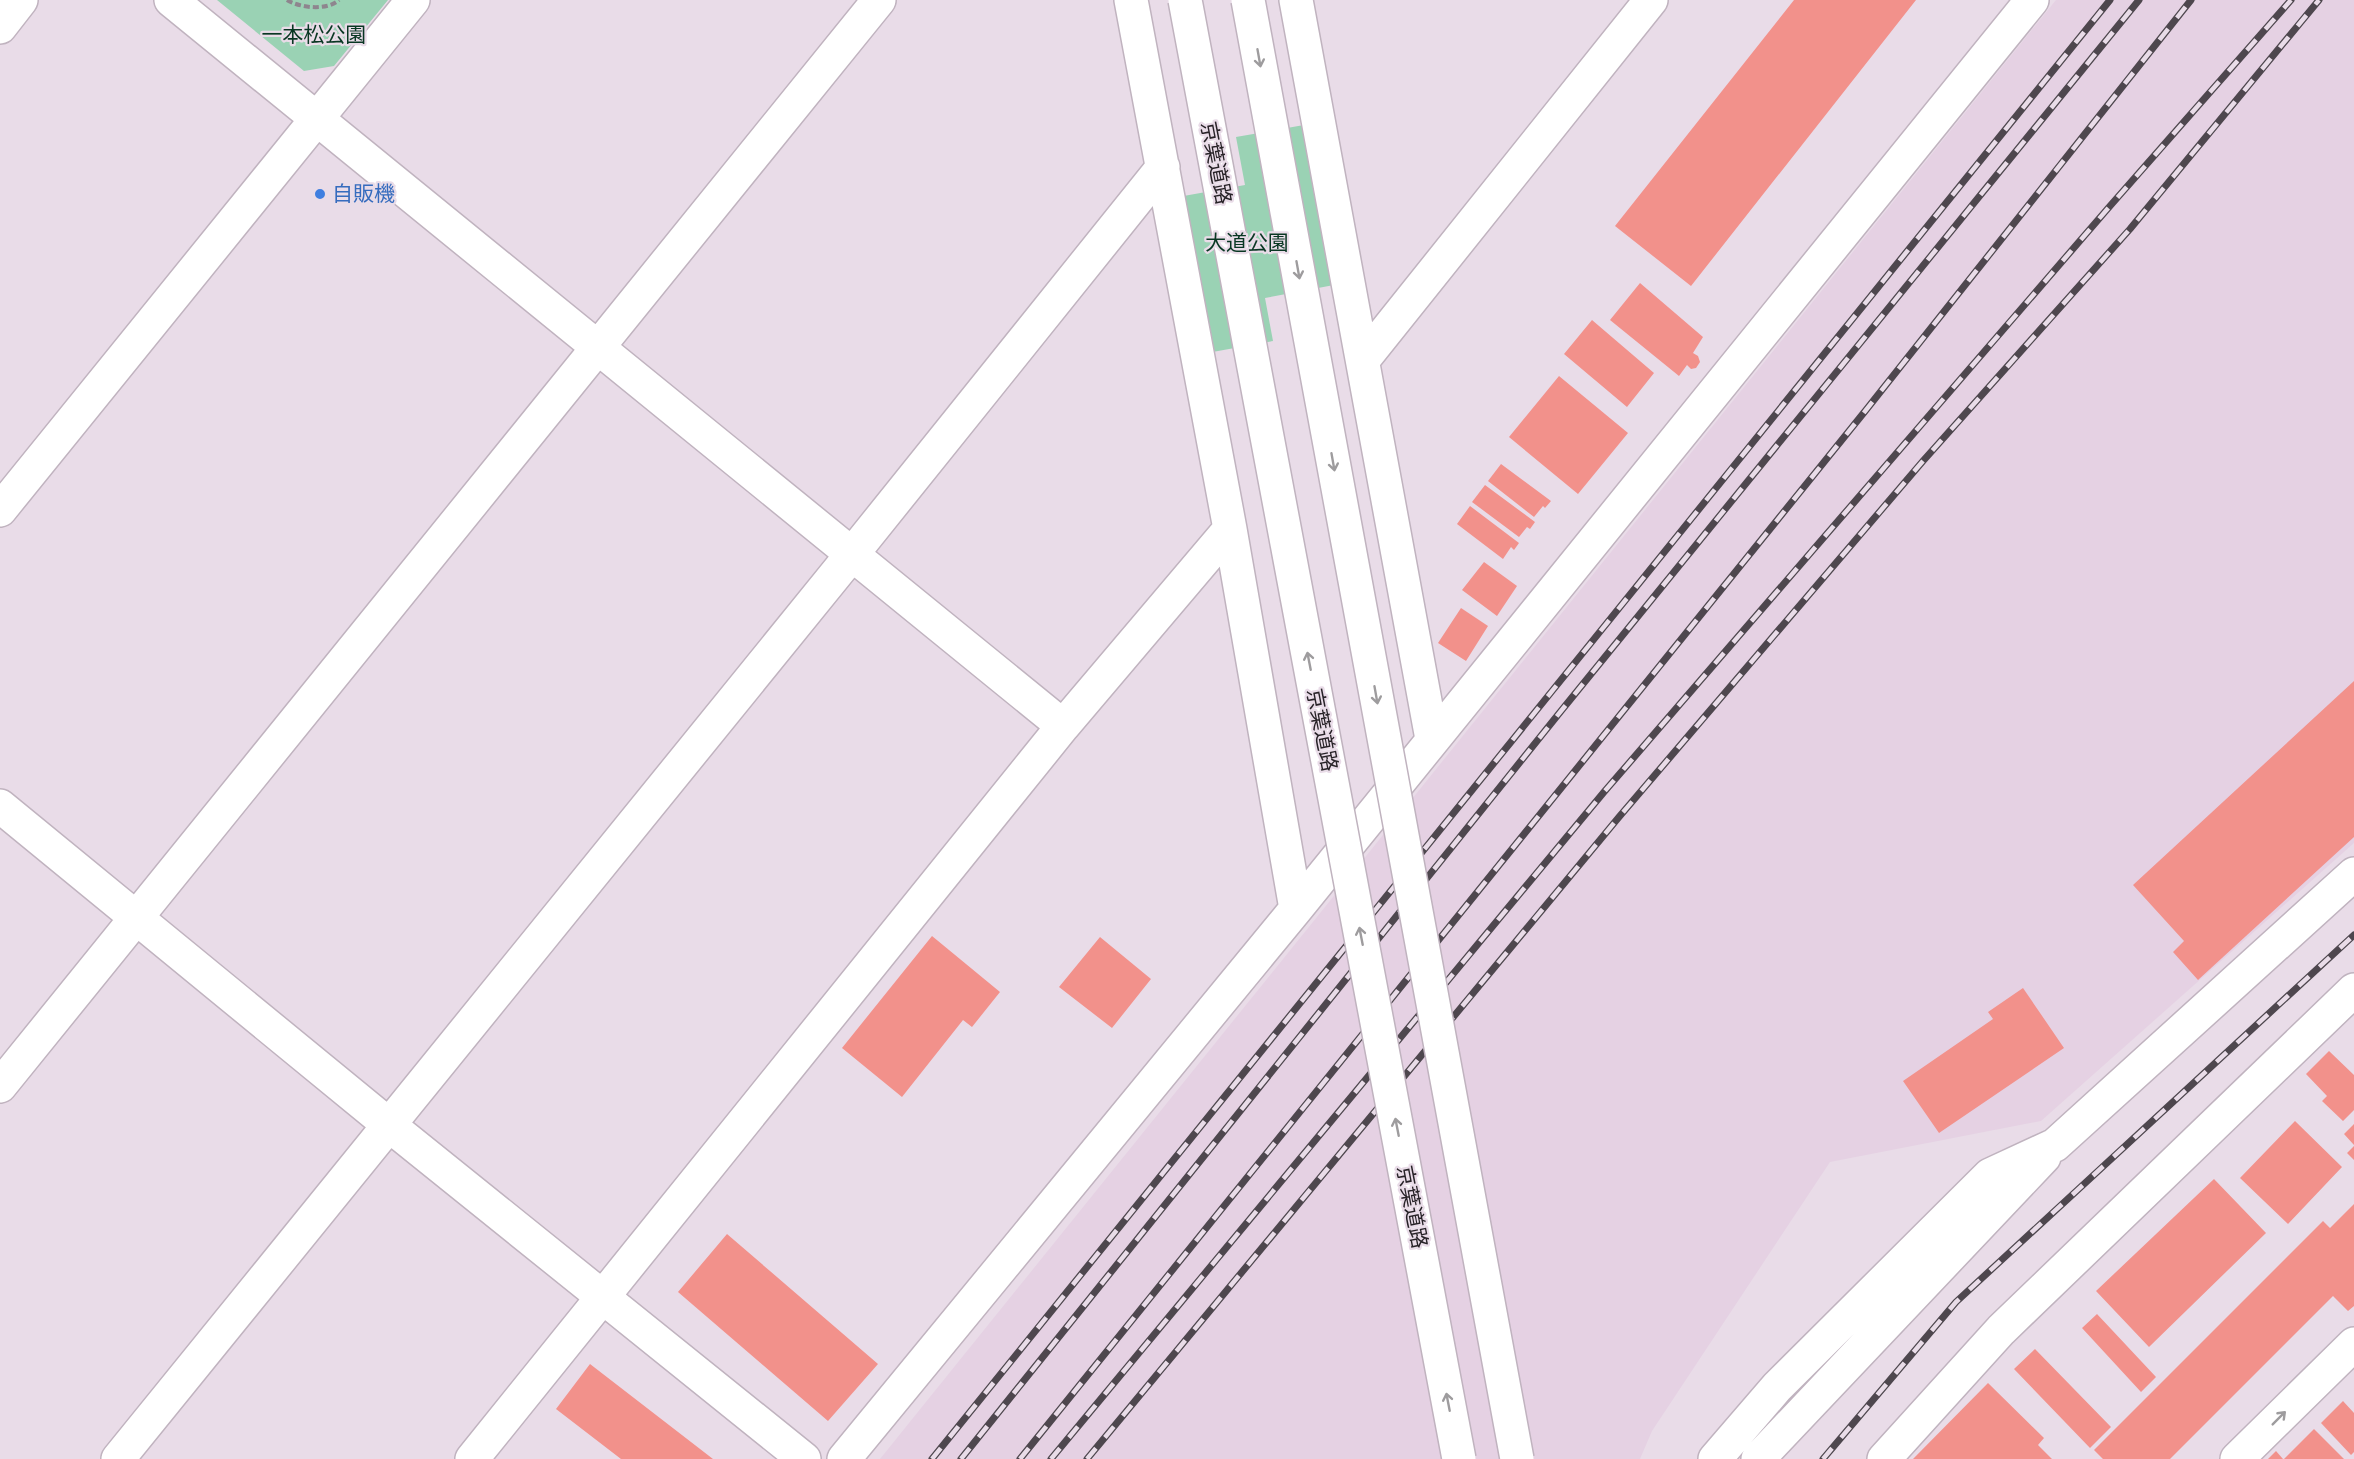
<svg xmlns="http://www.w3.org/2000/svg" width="2354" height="1459" viewBox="0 0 2354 1459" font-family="Arial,'Noto Sans JP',sans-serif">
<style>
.built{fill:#e5d1e3}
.green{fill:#9ad2b4}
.building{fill:#f2918b}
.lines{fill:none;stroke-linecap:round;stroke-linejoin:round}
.minor-casing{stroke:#c0b3bf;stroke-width:36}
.path{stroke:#8e858e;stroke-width:4;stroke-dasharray:6 3;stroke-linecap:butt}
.minor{stroke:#fff;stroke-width:33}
.rail-casing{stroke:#4e474e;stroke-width:7}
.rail{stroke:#e9dce8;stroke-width:4.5;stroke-dasharray:14;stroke-linecap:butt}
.highway-bridge-casing{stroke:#c0b3bf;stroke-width:36;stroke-linecap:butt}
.highway-bridge{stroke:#fff;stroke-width:33}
.oneway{stroke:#9e9c9e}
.shop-dot{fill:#3f7fe0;stroke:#e9dce8;stroke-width:2}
.labels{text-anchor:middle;stroke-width:4.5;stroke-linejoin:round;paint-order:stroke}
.park-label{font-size:21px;fill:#093723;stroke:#e9dce8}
.street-label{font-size:21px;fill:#272227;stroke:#e9dce8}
.shop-label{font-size:21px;fill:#366cbe;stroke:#e9dce8;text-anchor:start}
</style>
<rect width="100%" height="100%" fill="#e9dce8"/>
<path class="built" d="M2056 0H2354V843L2041 1121 1830 1162 1652 1431 1640 1459H880Z"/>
<path class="green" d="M217 0H388L334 66 304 71Z
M1304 125 1334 285 1265 298 1273 341 1207 353 1178 197 1245 185 1236 137Z"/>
<path class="building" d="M1794 0H1916L1691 286 1615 226Z
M1640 283 1703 337 1693 353 1698 356 1700 362 1696 368 1691 369 1687 365 1679 376 1610 320Z
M1592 320 1654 373 1627 407 1564 354Z
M1559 376 1628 433 1578 494 1509 437Z
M1501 464 1551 501 1545 508 1543 506 1534 517 1488 481Z
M1485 485 1535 522 1530 529 1527 527 1519 537 1472 502Z
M1470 506 1519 543 1514 550 1511 547 1503 559 1457 524Z
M1484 562 1517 586 1497 616 1462 590Z
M1461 608 1488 626 1466 661 1438 643Z
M2354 681V837L2198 980 2173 952 2184 941 2133 885Z
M932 936 1000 992 972 1027 963 1020 902 1097 842 1048Z
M1100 937 1151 979 1112 1028 1059 987Z
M2023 988 2064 1048 1939 1133 1903 1081 1993 1019 1988 1012Z
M2329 1051 2354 1075V1110L2343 1121 2322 1101 2327 1096 2306 1074Z
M2295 1121 2342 1167 2288 1224 2240 1178Z
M2354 1124V1145L2344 1134Z
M2354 1146V1160L2347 1153Z
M2214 1179 2266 1233 2149 1347 2096 1291Z
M2354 1204V1306L2348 1311 2333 1296 2170 1459H2103L2094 1450 2323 1221 2330 1228Z
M727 1234 878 1364 828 1421 678 1292Z
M2097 1314 2156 1377 2141 1392 2082 1328Z
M2035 1349 2111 1427 2090 1448 2014 1369Z
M590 1364 713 1459H621L556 1409Z
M1988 1383 2044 1438 2038 1445 2052 1459H1913Z
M2343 1401 2354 1413V1452L2351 1455 2321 1423Z
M2314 1429 2344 1459H2284Z
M2276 1451 2283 1459H2268Z"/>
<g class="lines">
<g class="minor-casing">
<path id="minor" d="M171 0 1063 726
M1131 0 1230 529 1296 909
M1296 0 1432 739
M0 27 21 0
M1363 360 1651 0
M0 510 413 0
M0 806 389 1125 804 1459
M0 1086 879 0
M118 1459 853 553 1163 167
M472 1459 1063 726 1230 529
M844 1459 1296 909 2032 0
M1715 1459 1777 1387 1990 1175 2055 1145 2354 874
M1758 1459 2044 1157
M1884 1459 2001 1330 2354 990
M2237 1459 2354 1344"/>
</g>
<path class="path" d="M287 0C300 8 327 11 339 0"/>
<use href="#minor" class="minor"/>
<g class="rail-casing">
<path id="rail" d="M932 1459 2110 0
M961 1459 1561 711 2139 0
M1020 1459 1866 410 2191 0
M1051 1459 1604 792 2110 206 2291 0
M1087 1459 1619 817 1923 461 2130 229 2319 0
M1823 1459 1956 1302 2354 935"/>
</g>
<use href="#rail" class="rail"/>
<g class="highway-bridge-casing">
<path id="highway-bridge" d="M1185 0 1459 1459
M1248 0 1517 1459"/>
</g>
<use href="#highway-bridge" class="highway-bridge"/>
</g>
<defs><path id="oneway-shaft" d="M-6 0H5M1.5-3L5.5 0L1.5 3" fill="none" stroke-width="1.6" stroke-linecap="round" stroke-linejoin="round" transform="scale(1.5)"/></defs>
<g class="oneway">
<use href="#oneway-shaft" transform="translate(1259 58) rotate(80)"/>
<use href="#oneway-shaft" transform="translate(1298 270) rotate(80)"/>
<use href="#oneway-shaft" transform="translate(1333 462) rotate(80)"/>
<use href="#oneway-shaft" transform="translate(1309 661) rotate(-101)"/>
<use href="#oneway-shaft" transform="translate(1376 695) rotate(80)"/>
<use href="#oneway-shaft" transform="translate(1361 936) rotate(-101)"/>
<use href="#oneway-shaft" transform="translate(1397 1127) rotate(-101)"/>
<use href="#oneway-shaft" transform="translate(1448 1402) rotate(-101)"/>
<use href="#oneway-shaft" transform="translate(2279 1418) rotate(-45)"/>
</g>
<circle class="shop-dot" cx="320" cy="194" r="6"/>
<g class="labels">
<g class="park-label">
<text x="314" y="42">一本松公園</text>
<text x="1247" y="250">大道公園</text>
</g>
<g class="street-label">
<text transform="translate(1216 163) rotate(79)" y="7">京葉道路</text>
<text transform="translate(1322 730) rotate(79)" y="7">京葉道路</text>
<text transform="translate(1412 1207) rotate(79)" y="7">京葉道路</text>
</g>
<g class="shop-label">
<text x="332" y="201">自販機</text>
</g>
</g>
</svg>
